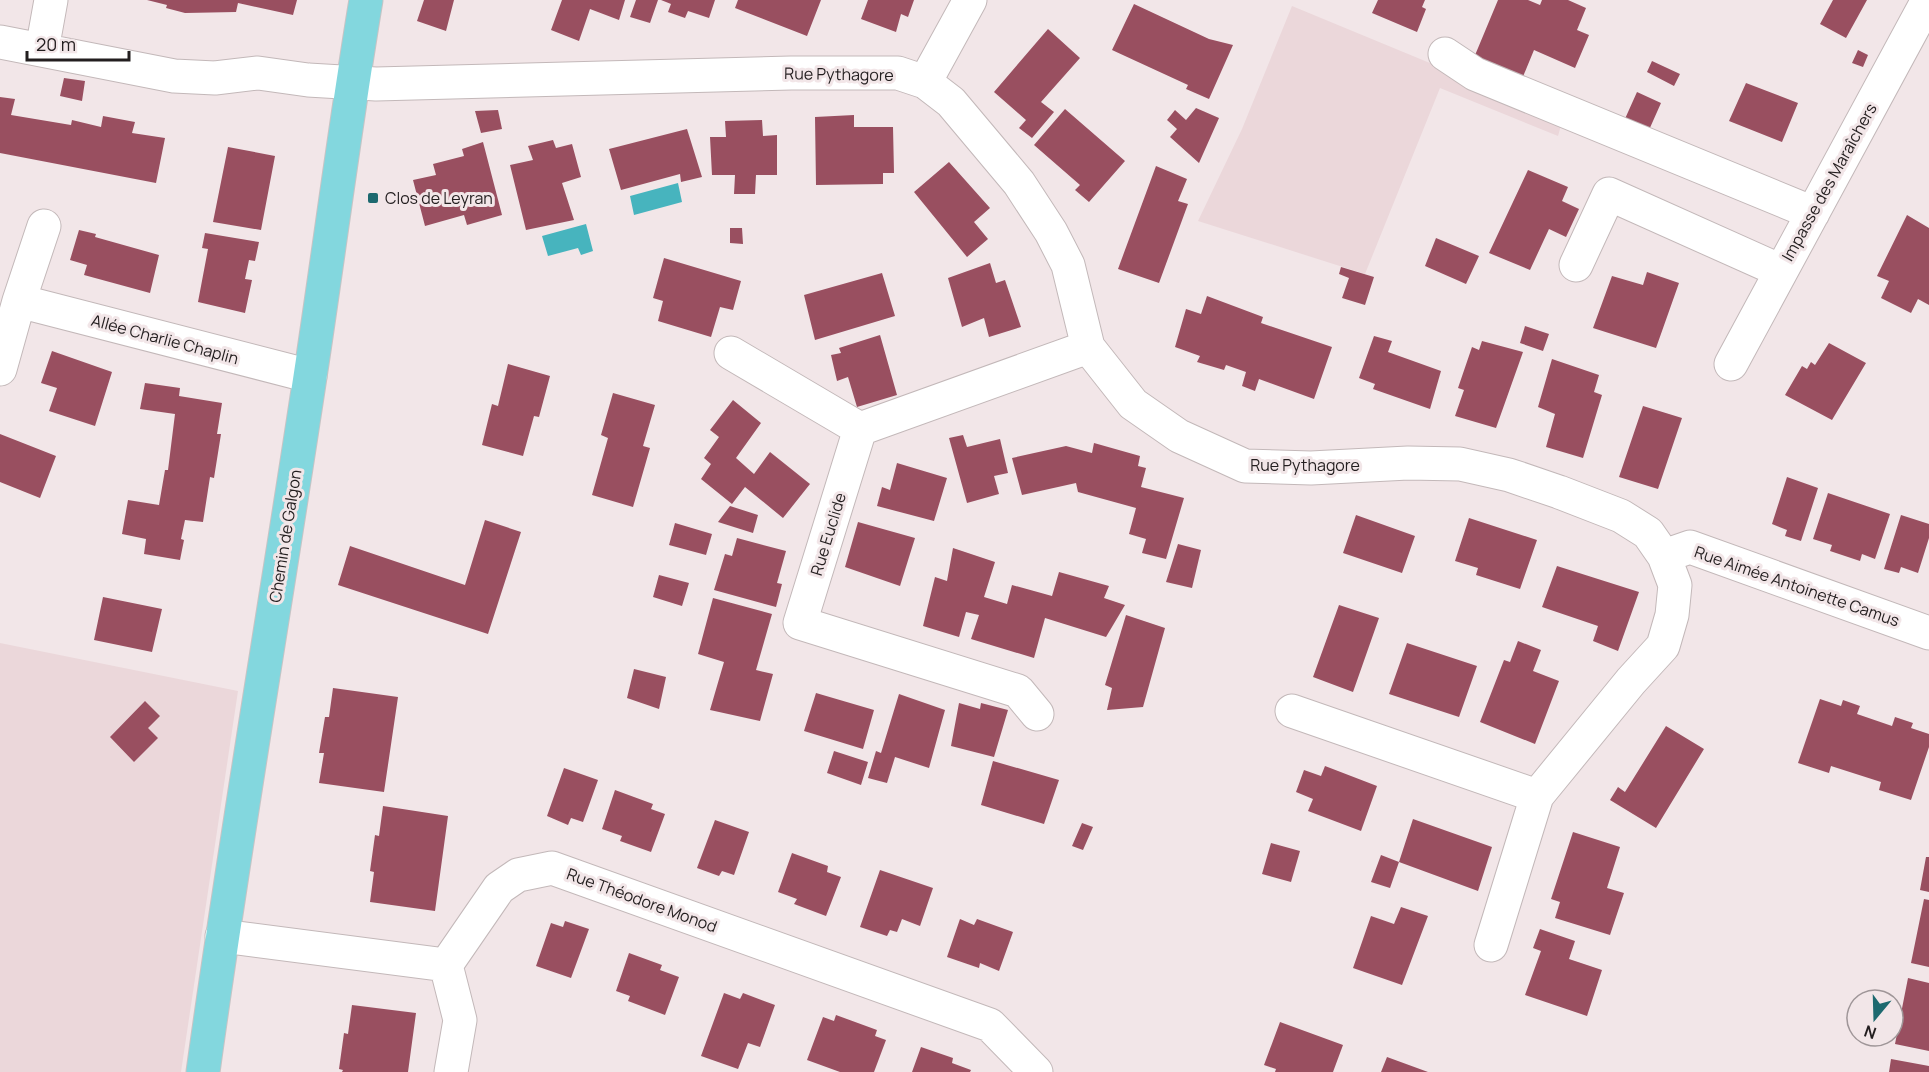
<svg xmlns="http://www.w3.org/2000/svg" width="1929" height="1072" viewBox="0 0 1929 1072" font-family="Manrope,sans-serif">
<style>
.built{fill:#ebd7da}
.water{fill:#47b4be}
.building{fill:#994f60}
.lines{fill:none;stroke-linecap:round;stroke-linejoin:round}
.minor-casing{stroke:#c3b8b9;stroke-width:35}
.major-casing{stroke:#c6c4c5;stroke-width:35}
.minor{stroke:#fff;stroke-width:33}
.major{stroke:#83d7de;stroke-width:33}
.poi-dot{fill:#1d696f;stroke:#f2e6e8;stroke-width:2}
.labels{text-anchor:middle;stroke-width:6;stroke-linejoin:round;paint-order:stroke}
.street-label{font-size:16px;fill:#231e1f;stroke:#f2e6e8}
.poi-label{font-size:16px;fill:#231e1f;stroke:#f2e6e8;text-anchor:start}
</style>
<rect width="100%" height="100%" fill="#f2e6e8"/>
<path class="built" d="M1292 6 1563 118 1558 136 1440 88 1365 274 1198 221 1242 129Z
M0 643 238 691 181 1072H0Z"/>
<path class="water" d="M678 183 682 202 634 215 630 196Z
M586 224 593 251 581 255 578 248 548 256 542 236Z"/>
<path class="building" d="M147 0H297L293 15 238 3 236 12 185 13 166 8 167 5Z
M424 0H454L446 31 417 21Z
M562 0H625L619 20 590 9 579 41 551 30Z
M636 0H658L650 23 630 17Z
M661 0H715L709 18 688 11 685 18 668 12 671 4Z
M738 0H821L807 36 735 8Z
M868 0H914L908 17 901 14 896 32 861 19Z
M1378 0H1425L1422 7 1426 9 1417 32 1372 13Z
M1498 0H1528L1540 5 1542 0H1568L1586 8 1577 30 1589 35 1575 68 1534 50 1522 79 1473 60Z
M1833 0H1867L1846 38 1820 24Z
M1134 4 1209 39 1233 45 1209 99 1186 89 1188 85 1112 50Z
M1048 29 1080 58 1041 102 1054 112 1032 138 1019 128 1026 120 994 92Z
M1858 50 1868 55 1863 67 1852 63Z
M1652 61 1680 74 1674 86 1647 72Z
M64 78 85 81 82 101 60 96Z
M1746 83 1798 103 1782 142 1729 121Z
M1637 92 1661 103 1649 130 1624 121Z
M0 97 15 99 11 115 71 125 72 120 101 127 103 116 135 122 132 133 165 138 156 183 0 153Z
M1196 108 1219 118 1199 163 1170 137 1177 129 1167 120 1175 110 1186 120Z
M1065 109 1125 161 1089 202 1075 190 1080 185 1034 145Z
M498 110 502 129 481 133 475 111Z
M854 115V127H893L894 173H883V184L816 185 815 117Z
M762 120 763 136 777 135V175H756L755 194H734L735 175H712L710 137H726L725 121Z
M687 129 702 177 681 182 680 174 621 190 609 149Z
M553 140 556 148 572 144 581 177 562 183 574 220 526 230 510 165 533 160 528 146Z
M483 142 502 215 467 225 464 215 425 226 413 180 436 175 433 164 464 156 462 149Z
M228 147 275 156 261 230 213 222Z
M949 162 990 208 974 222 988 239 967 257 914 192Z
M1156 166 1187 179 1178 201 1188 204 1159 283 1118 269Z
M1528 170 1568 187 1562 201 1579 209 1566 237 1549 229 1530 270 1489 253Z
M1907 215 1929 228V305L1918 299 1911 313 1881 298 1889 281 1877 276Z
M730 228H742L743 244 730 243Z
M79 230 96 234 95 237 159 255 150 293 84 275 87 265 70 260Z
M205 233 259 242 255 261 249 260 245 279 252 280 245 313 198 302 208 249 202 248Z
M1436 238 1479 256 1466 284 1425 266Z
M664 258 741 281 733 310 720 307 711 337 658 321 663 301 653 298Z
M990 263 996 283 1005 280 1021 327 989 337 984 318 962 327 948 278Z
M1341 267 1374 277 1365 305 1342 298 1349 278 1339 274Z
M1647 272 1679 283 1656 348 1593 328 1612 276 1643 285Z
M882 273 895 316 815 340 804 295Z
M1207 296 1263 317 1261 323 1332 347 1314 399 1259 379 1255 391 1242 386 1246 372 1226 365 1224 370 1197 362 1200 356 1175 347 1186 309 1201 314Z
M1525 326 1549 334 1543 351 1520 343Z
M880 335 897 395 857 407 848 377 837 381 831 355 841 353 839 348Z
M1374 336 1392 341 1388 352 1441 371 1430 409 1373 389 1375 384 1359 378Z
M1482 341 1523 352 1496 428 1455 416 1464 390 1458 388 1472 347 1479 350Z
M1829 343 1866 363 1832 420 1785 395 1802 366 1807 369 1811 362 1815 365Z
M52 351 112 372 95 426 49 411 57 388 41 383Z
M1552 359 1599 375 1594 392 1602 395 1583 458 1546 447 1555 414 1538 407Z
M508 364 550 376 539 417 534 416 523 456 482 445 492 404 498 406Z
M145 383 180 388 179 396 222 403 217 434H221L214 478 210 477 203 522 185 520 181 539 184 540 180 560 144 554 146 539 122 534 128 500 159 505 165 470H168L175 414 140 409Z
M613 393 655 405 643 446 650 448 633 507 592 495 608 438 601 435Z
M733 400 761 423 736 458 754 474 770 452 810 484 783 518 745 487 732 504 701 479 711 464 704 458 719 437 710 430Z
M1643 406 1682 418 1658 489 1619 477Z
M0 434 56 456 40 498 0 482Z
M963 435 967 447 1000 439 1008 473 994 476 999 494 967 503 949 438Z
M1094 443 1140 456 1138 466 1146 468 1141 487 1184 498 1166 559 1142 553 1146 539 1129 534 1136 508 1078 492 1076 483 1022 495 1012 458 1066 446 1092 453Z
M897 463 947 478 934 521 877 506 882 487 890 490Z
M1787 477 1818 488 1801 541 1785 536 1787 530 1772 524Z
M1828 493 1890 514 1875 559 1862 554 1860 561 1830 551 1832 545 1813 539Z
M730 506 758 515 753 533 718 522Z
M1356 515 1415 536 1402 573 1343 553Z
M1901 515 1929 524V538L1918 573 1901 567 1899 573 1884 569Z
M1469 518 1537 540 1520 589 1476 575 1478 568 1455 561Z
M485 520 521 532 488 634 338 585 350 546 465 585Z
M858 522 915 538 900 586 845 567Z
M675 523 712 534 706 555 669 545Z
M737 538 786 551 777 583 782 584 776 607 714 590 725 554 732 556Z
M1178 544 1201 550 1192 588 1166 582Z
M953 548 995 562 984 597 1007 604 1012 585 1052 596 1059 572 1109 586 1104 598 1125 605 1106 637 1045 618 1034 658 971 639 979 615 966 612 959 637 923 626 935 577 947 581Z
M1557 566 1639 592 1618 651 1593 641 1598 626 1542 607Z
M659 575 689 583 682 606 653 597Z
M103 597 162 609 152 652 94 640Z
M713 598 772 614 756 670 773 674 760 721 710 710 724 662 698 654Z
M1339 605 1379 618 1353 692 1313 677Z
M1126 615 1165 628 1143 707 1107 710 1112 688 1105 685Z
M1518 641 1541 650 1533 671 1559 681 1535 744 1480 722 1504 660 1510 662Z
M1407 643 1477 666 1459 717 1389 694Z
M634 669 666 677 659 709 627 698Z
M333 688 398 697 384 792 319 783 324 753H319L325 717H329Z
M816 693 874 710 863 749 804 731Z
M899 694 945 710 929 768 895 757 887 783 868 778 876 751 881 753Z
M1820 699 1841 706 1843 700 1860 706 1857 714 1892 726 1895 717 1913 723 1911 728 1929 734V747L1911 800 1879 790 1881 782 1831 766 1829 773 1798 763Z
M145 701 160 716 148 728 158 738 134 762 110 737Z
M959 703 980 709 981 703 1008 710 994 757 951 746Z
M1666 726 1704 749 1656 828 1610 800 1618 787 1625 792Z
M834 751 868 762 861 785 827 773Z
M993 761 1059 780 1044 824 981 805Z
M1325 766 1377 786 1361 831 1308 811 1313 799 1296 792 1304 770 1321 776Z
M564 768 598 780 583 822 571 818 568 825 547 816Z
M615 790 653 804 651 809 665 814 651 852 620 841 622 836 602 829Z
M383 806 448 816 435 911 370 902 374 872 370 871 375 835 379 836Z
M1413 819 1492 847 1478 891 1399 862Z
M715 820 749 832 734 875 722 871 719 876 697 868Z
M1082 823 1093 827 1083 850 1072 846Z
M1573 832 1620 847 1607 888 1624 893 1610 935 1555 918 1560 902 1551 899Z
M1271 843 1300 851 1291 882 1262 874Z
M792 853 828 866 827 872 841 877 826 916 794 904 797 899 778 892Z
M1381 855 1399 862 1390 888 1371 882Z
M1926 857H1929V892L1920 890Z
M880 870 933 888 920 926 902 919 897 932 890 930 887 936 860 927Z
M1924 899 1929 900V967L1911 963Z
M1401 907 1428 916 1402 985 1353 968 1371 916 1394 924Z
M960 919 974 925 977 919 1013 932 999 971 980 963 979 968 947 957Z
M565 921 589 929 571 978 536 966 551 923 563 927Z
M1540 929 1575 941 1569 959 1602 970 1587 1016 1525 995 1541 951 1533 948Z
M629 953 662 965 660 970 679 977 665 1015 628 1001 630 996 616 991Z
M1908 978 1929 983V1051L1895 1044Z
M724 993 740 999 743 993 775 1005 760 1047 748 1043 738 1069 701 1056Z
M352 1005 416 1013 408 1072H342L343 1070 339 1069 344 1033 348 1034Z
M836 1015 877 1030 875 1036 886 1040 874 1072H840L807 1060 823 1017 834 1021Z
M1280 1022 1343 1045 1333 1072H1275L1276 1069 1264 1065Z
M921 1047 953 1058 952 1063 971 1070 970 1072H912Z
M1387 1057 1428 1072H1381Z
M1891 1059 1929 1066V1072H1889Z"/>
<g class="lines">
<g class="minor-casing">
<path id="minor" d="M0 42 174 76 215 78 258 73 308 80 376 84 791 73H898L925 82 951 102 1019 183 1051 232 1068 265 1088 347 1133 404 1179 436 1245 466 1311 468 1408 463 1460 464 1509 475 1559 492 1621 516 1648 533 1664 556 1675 585 1672 615 1663 646 1631 681 1537 796 1491 945
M42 50 51 0
M1445 54 1475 74 1813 213
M925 82 970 0
M1576 265 1609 194 1781 271
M19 301 310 376
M731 353 860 429
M1731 364 1928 0
M0 369 19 301 44 226
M1664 556 1690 547 1929 633
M1292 711 1537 796
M1037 714 1018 691 800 623 860 429 1088 347
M222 936 446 965 499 888 518 875 552 868 990 1025 1036 1072
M446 965 460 1020 451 1072"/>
</g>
<g class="major-casing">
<path id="major" d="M203 1072C235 840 275 609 310 377 329 252 345 126 366 0"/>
</g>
<use href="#minor" class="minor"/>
<use href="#major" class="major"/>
</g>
<rect class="poi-dot" x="367" y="192" width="12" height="12" rx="3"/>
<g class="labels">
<g class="street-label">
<text transform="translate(839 74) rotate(1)" y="6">Rue Pythagore</text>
<text transform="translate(1829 182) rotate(-61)" y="6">Impasse des Maraîchers</text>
<text transform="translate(165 339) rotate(15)" y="6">Allée Charlie Chaplin</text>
<text x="1305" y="471">Rue Pythagore</text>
<text transform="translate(828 534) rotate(-73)" y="6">Rue Euclide</text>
<text transform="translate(285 536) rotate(-81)" y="6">Chemin de Galgon</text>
<text transform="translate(1797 586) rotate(19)" y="6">Rue Aimée Antoinette Camus</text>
<text transform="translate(642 900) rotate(20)" y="6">Rue Théodore Monod</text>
</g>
<g class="poi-label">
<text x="385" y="204">Clos de Leyran</text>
</g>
</g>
<g transform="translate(1875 1018) rotate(199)"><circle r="28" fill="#f2e6e8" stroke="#9f9698" stroke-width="1.5"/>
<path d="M0-4.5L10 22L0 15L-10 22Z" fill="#1d696f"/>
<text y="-9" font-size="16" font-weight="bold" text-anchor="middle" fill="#231e1f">N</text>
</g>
<path d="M27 51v9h102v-9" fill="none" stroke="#231e1f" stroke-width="3"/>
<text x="36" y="51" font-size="18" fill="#231e1f" stroke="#f2e6e8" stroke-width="4.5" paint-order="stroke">20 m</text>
</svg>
